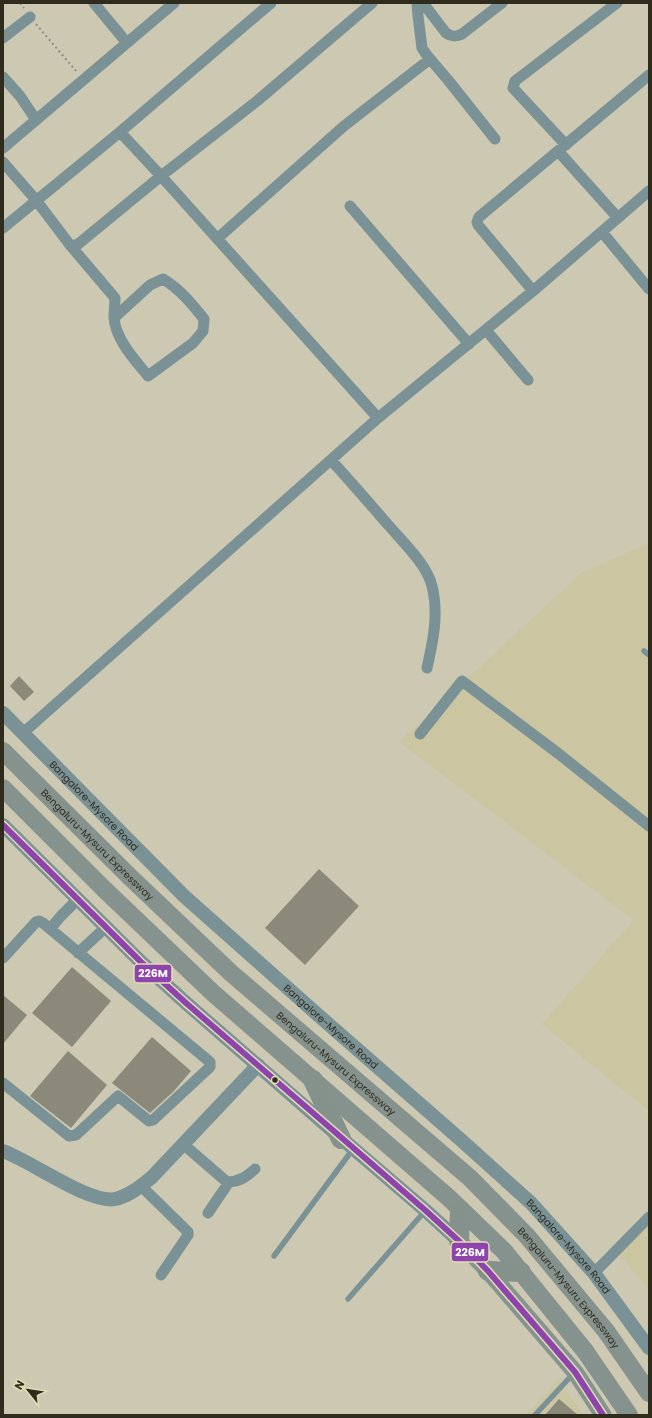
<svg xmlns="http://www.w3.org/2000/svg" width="652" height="1418" viewBox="0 0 652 1418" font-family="Poppins,sans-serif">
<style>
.built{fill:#cbc5a2}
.building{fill:#8b8a7a}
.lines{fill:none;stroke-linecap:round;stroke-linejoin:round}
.path{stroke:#83908d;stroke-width:2;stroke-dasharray:2 3;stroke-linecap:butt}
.service{stroke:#7a9296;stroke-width:5.5}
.minor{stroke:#7a9296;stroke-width:11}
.tertiary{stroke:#7a9296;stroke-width:14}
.primary{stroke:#86948f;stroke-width:17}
.trunk{stroke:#86928d;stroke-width:18}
.motorway{stroke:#85918b;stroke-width:20}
.bus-1-casing{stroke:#e3ddb4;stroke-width:9}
.bus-1{stroke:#8e44ad;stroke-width:6}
.bus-dot{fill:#2f2c1d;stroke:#e3ddb4;stroke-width:1.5}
.labels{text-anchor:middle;stroke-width:4;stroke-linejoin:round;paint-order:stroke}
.street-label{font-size:10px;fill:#2f2c1d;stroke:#e3ddb4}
.line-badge{stroke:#e3ddb4;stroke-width:1.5}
.badge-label{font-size:11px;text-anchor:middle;font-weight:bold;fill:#fff}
</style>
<rect width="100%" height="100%" fill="#ccc8b2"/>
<path class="built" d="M649 543V1111L542 1024 634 920 399 742 581 573Z
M649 1221V1289L617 1253Z
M558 1380 584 1415H526Z"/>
<path class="building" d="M19 676 34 692 24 701 10 686Z
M319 869 359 906 305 965 265 928Z
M72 967 111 1001 72 1047 32 1013Z
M3 995 27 1015 3 1044Z
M152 1037 191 1071 174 1091 150 1113 112 1083Z
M68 1051 107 1085 71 1128 30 1096Z
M559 1399 578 1415H545Z"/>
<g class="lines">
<path class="path" d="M20 3 24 8
M36 24 76 71"/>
<path class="service" d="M644 651 649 655
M274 1256 353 1149
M348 1299 425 1211
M535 1415 573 1374"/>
<path class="minor" d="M94 3 127 43
M417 3 418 16 422 48 426 54 448 80 495 139
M423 3 446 33C452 37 456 37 462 34L502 3
M3 38 30 17
M3 77 20 96 36 120
M120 132 161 176 378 418
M566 145 513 88 515 81 617 3
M3 148 174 3
M558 151 618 218
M3 162 36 200 70 245H77L161 176 257 101 372 3
M350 206 469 344
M3 228 120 132 271 3
M602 232 649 289
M218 238 344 126 430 59
M70 245 115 298C115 304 114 311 114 317 115 339 135 360 148 376L193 343 203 331 204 319C192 304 180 289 163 279L150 285 114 318
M533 291 478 225 477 222 479 217 649 75
M486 330 528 380
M331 460C351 482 370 504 390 527 404 543 427 565 432 586 439 614 433 641 427 668
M23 733 378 418 533 291 649 191
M420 734 462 681 559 754 649 826
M50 929 61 916 78 899
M78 953 106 927
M3 958 36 922 39 921 43 923 210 1062V1067L153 1120 149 1121 118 1096 76 1135 69 1136 3 1083
M183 1144 227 1182V1185L208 1213
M227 1182C239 1182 246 1177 255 1169
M141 1186 188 1232V1235L161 1275
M594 1273 649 1217"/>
<g class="tertiary">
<path id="s1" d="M3 713 184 896 318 1015 461 1140 531 1203 594 1273 649 1348"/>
<path d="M3 825 141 962 186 1003 334 1132 425 1210 459 1241"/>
<path d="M3 1151C31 1161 89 1204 115 1199 129 1196 141 1186 152 1177L258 1065"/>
</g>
<path class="primary" d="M459 1241 488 1271 575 1372 603 1415"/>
<g class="trunk">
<path id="s2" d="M3 751 130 877 231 973 470 1178 527 1236 606 1331 649 1393"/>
<path d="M3 788 104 889 213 993 449 1198 504 1251 585 1351 629 1415"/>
</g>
<path class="motorway" d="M313 1080 341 1139
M459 1241 460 1210
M488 1271 521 1272"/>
<g class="bus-1-casing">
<path id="bus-1" d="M3 825 141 962 186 1003 425 1210 459 1241 488 1271 575 1372 603 1415"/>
</g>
<use href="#bus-1" class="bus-1"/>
</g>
<circle class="bus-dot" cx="275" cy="1080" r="3.5"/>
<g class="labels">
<g class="street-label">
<text dy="4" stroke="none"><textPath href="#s1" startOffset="130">Bangalore-Mysore Road</textPath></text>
<text dy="4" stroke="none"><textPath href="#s2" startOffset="133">Bengaluru-Mysuru Expressway</textPath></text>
<text dy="4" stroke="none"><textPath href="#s1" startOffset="454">Bangalore-Mysore Road</textPath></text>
<text dy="4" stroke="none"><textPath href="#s2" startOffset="457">Bengaluru-Mysuru Expressway</textPath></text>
<text dy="4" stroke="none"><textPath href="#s1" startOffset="778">Bangalore-Mysore Road</textPath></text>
<text dy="4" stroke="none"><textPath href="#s2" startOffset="781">Bengaluru-Mysuru Expressway</textPath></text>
</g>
</g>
<g class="line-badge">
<rect x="134" y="964" width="38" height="19" rx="4" fill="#8e44ad"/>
<rect x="451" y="1242" width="38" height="20" rx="4" fill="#8e44ad"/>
</g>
<g class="badge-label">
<text x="153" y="977">226M</text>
<text x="470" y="1256">226M</text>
</g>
<rect width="652" height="1418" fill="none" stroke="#2f2c1d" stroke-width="8"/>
<g transform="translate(28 1390) rotate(300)" stroke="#e3ddb4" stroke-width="3" paint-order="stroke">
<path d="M0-3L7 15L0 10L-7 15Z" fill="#2f2c1d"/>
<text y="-6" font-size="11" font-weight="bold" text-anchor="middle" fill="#2f2c1d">N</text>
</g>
</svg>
